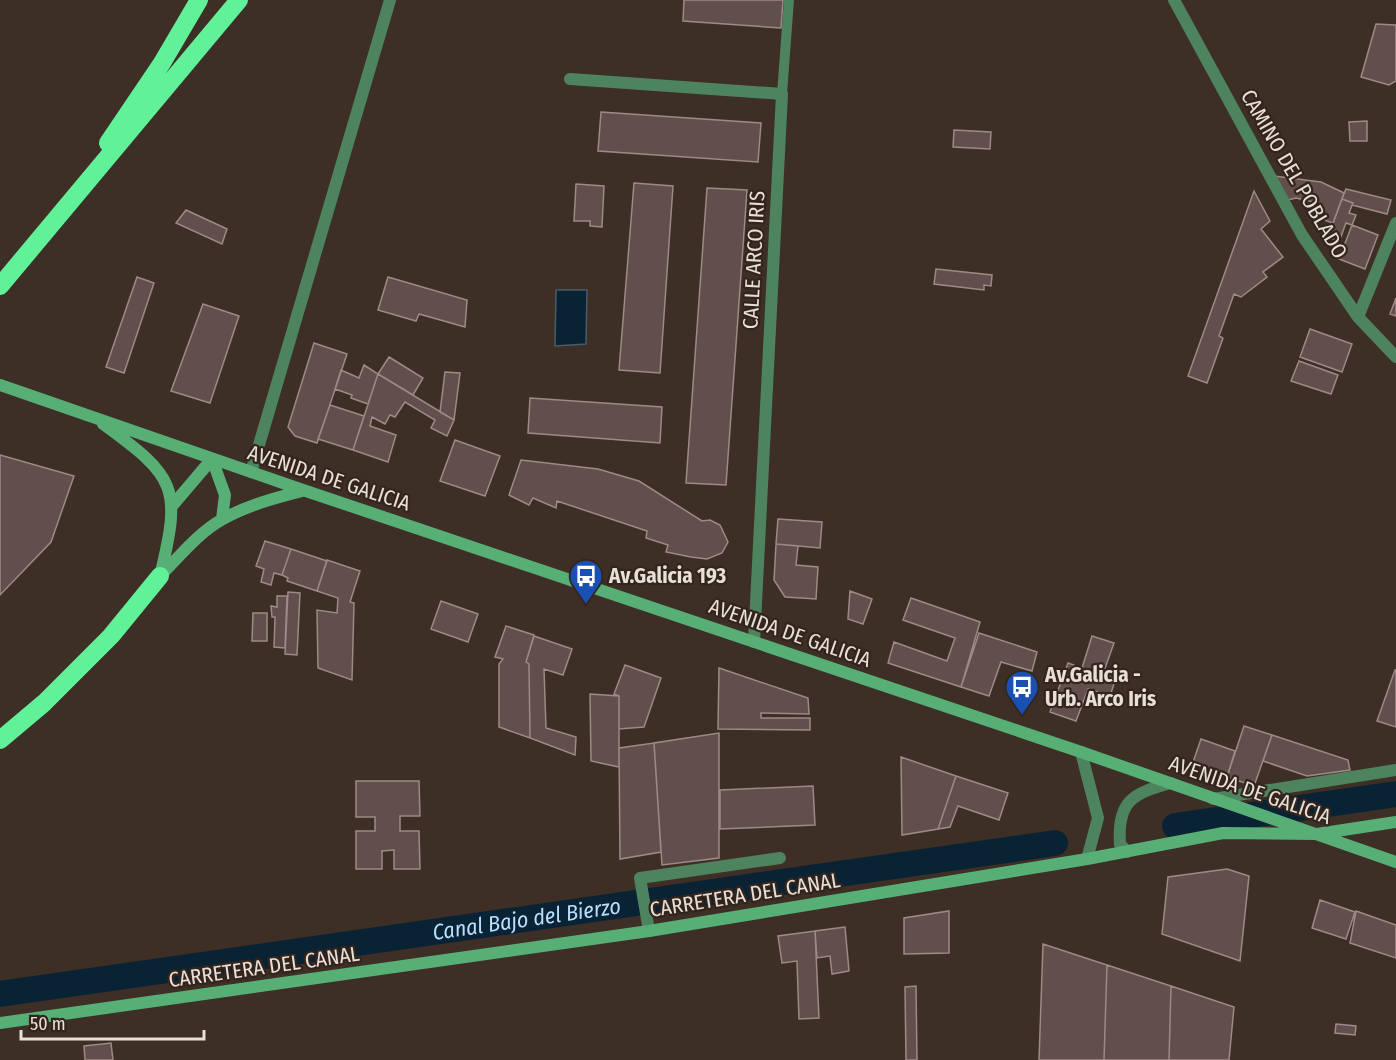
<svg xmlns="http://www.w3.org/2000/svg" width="1396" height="1060" viewBox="0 0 1396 1060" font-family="'Fira Sans Condensed',sans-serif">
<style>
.water{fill:#092335;stroke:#4c5b66;stroke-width:1.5}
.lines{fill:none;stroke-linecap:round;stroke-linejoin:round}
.canal{stroke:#092335;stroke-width:26}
.building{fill:#624f4d;stroke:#9e8986;stroke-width:1.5}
.lane{stroke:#4e835f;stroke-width:10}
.street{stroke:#4e835f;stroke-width:12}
.secondary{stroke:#58af76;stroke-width:12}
.highway{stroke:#61f198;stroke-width:18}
.labels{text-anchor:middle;stroke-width:4.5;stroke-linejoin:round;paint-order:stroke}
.street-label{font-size:21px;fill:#e8dfd9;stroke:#33251c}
.poi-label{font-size:21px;font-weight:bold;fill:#e8dfd9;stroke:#33251c;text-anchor:start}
.water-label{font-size:22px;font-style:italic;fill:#b9dffe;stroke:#33251c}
</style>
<rect width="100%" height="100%" fill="#3d2f26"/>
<path class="water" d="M556 290H587L586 344 555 346Z"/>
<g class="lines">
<g class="canal">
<path d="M1175 826 1396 794"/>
<path id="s1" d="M0 994 1055 843"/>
</g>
</g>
<path class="building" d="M684 0H783L781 28 683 21Z
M1376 24 1396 25V81L1389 85 1361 77Z
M601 112 761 123 758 162 598 151Z
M1367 121V141H1350L1349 122Z
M954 130 991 132 990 149 953 147Z
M1274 176 1321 182 1344 193 1333 223 1310 215 1314 202 1296 198 1288 200Z
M634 183 673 186 660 373 619 370Z
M576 184 604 186 602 227 590 226V221H574Z
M707 188 747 190 726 485 686 483Z
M1346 189 1391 200 1387 214 1352 205 1353 203 1342 199Z
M1254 191 1270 221 1261 229 1283 257 1263 272 1267 277 1241 297 1234 294 1219 336 1223 338 1207 383 1188 376Z
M1342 199 1353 203 1349 213 1356 215 1352 225 1346 223 1339 242 1328 237Z
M186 210 227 229 222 244 176 223Z
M1352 225 1378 235 1365 269 1339 259Z
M936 269 992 275 991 286 984 285V290L934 284Z
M137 277 154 283 124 373 106 367Z
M388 277 467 300 465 327 419 314 416 321 378 310Z
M1396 298V316L1390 314Z
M203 304 239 316 210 403 171 391Z
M1310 329 1352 344 1342 372 1300 357Z
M314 343 347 354 317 443 295 436 288 427Z
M389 357 423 378 413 395 378 374Z
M1299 361 1338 375 1331 394 1291 381Z
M364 365 378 374 368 404 351 398 352 395 335 389 341 370 359 378Z
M445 372 460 373 454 420 440 412Z
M378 374 454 420 447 436 431 428 435 420 405 402 395 417 390 415 385 424 372 417 370 426 396 435 388 462 353 450Z
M530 398 662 407 660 443 528 433Z
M330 405 364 416 353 450 318 439Z
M455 440 500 456 485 496 440 481Z
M0 455 74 476 51 542 0 595Z
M521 460 598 469 639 481 702 521 710 520 720 525 728 542 722 553 707 559 691 557 666 552 668 545 646 538 647 531 557 501 556 508 533 498 529 505 509 495Z
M778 519 822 522 820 548 776 544Z
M265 541 291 549 282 575 274 573 271 585 261 582 264 569 256 566Z
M776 544 798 546 796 565 818 567 816 599 785 597 774 580Z
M291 549 327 561 317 591 287 581 288 578 282 575Z
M327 560 360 571 350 602 354 603 352 680 318 668 317 610 337 613 338 598 317 591Z
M850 591 872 599 863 624 848 619Z
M288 592 300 593 297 655 285 654Z
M277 596H287L285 648 274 647 275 617H272L271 606 277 607Z
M911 598 980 622 961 687 888 663 894 642 947 661 955 638 903 620Z
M441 601 478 614 468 642 431 629Z
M253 613H267V641H252Z
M506 626 534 635 526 662 529 664 530 738 499 727V664L503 659 495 657Z
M979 633 1037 652 1032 671 1001 662 989 696 961 687Z
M534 636 572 649 563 675 544 669 546 728 576 737 575 755 530 738 529 664 526 662Z
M1092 636 1114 643 1103 674 1116 678 1110 696 1088 689 1076 721 1050 712 1068 663 1082 668Z
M625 665 661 678 644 727 619 729V696L614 694Z
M719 668 808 698 809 714 761 713V718H810V730L718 729Z
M1395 670H1396V727L1377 721Z
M590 694 619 696V767L591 761Z
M1244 726 1272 735 1254 786 1227 777Z
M719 733V858L662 865 654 743Z
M1272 735 1348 760 1350 770 1307 776 1263 761Z
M1201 739 1235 751 1227 777 1192 765Z
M654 743 661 852 620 859 619 748Z
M901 757 956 776 938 829 902 835Z
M956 776 1008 793 999 820 958 806 950 827 938 829Z
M356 781H419L420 816H400V831H419L420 869H394V850L382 851V869H356V831H375V817H356Z
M813 786 815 825 720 829V790Z
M1227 869 1249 876 1240 961 1162 934 1168 877Z
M1320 900 1355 912 1346 939 1312 928Z
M949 911V953L904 954V918Z
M1356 911 1396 925V958L1350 943Z
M845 927 849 971 832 974 830 956 817 958 815 931Z
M815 931 819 1018 799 1019 797 961 782 963 778 936Z
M1043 944 1107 965 1104 1060H1039Z
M1107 965 1171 986 1169 1060H1104Z
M916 986 917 1060H906L905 987Z
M1171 986 1234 1007 1229 1060H1169Z
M1336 1024 1356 1026 1355 1035 1335 1033Z
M111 1043 113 1060H85L84 1046Z"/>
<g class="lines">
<path class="lane" d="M782 94 789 0"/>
<path class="street" d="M1174 0 1302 235 1358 317 1396 357
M570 79 782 94 754 642
M1358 317 1396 223
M251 472 390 0
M1081 752 1098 818 1087 859
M1213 799 1396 770
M1127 852 1120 844C1117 801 1133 793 1171 783
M649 931 640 878 780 858"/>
<path class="secondary" d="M0 385 303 490 1081 752 1396 862
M103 424C176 477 182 487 160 576
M212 459 225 495 222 519
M172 506 212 459
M161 575C180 556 199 532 223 519 248 505 275 498 302 491
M0 1023 649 931 1087 859 1223 833 1317 834 1396 822"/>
<path class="highway" d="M108 143 162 63 199 0
M0 286 239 0
M0 740 44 703 111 636 160 576"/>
</g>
<defs>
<g id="bus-pin" transform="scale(1.725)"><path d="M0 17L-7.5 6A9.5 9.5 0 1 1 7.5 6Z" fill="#1a4fb4" stroke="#33251c"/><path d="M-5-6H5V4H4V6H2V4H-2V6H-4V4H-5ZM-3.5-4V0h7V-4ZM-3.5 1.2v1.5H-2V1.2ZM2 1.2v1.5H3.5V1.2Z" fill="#fff"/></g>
</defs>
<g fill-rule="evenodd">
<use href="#bus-pin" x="586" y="576"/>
<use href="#bus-pin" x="1022" y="687"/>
</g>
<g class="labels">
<g class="street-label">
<text transform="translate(1294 174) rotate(60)" y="7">CAMINO DEL POBLADO</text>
<text transform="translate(754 260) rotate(-87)" y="7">CALLE ARCO IRIS</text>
<text transform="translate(329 478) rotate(18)" y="7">AVENIDA DE GALICIA</text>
<text transform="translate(790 633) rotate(19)" y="7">AVENIDA DE GALICIA</text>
<text transform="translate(1250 790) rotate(19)" y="7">AVENIDA DE GALICIA</text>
<text transform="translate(745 895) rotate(-9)" y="7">CARRETERA DEL CANAL</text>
<text transform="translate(264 967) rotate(-8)" y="7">CARRETERA DEL CANAL</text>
</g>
<g class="poi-label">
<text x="609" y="583">Av.Galicia 193</text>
<text x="1045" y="682">Av.Galicia -<tspan x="1045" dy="24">Urb. Arco Iris</tspan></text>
</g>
<g class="water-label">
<text dy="8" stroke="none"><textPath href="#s1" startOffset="532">Canal Bajo del Bierzo</textPath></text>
</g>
</g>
<path d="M21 1030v9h183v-9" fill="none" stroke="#e8dfd9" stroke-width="3"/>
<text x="30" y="1030" font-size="18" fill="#e8dfd9" stroke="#33251c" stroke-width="4.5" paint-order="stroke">50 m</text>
</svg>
